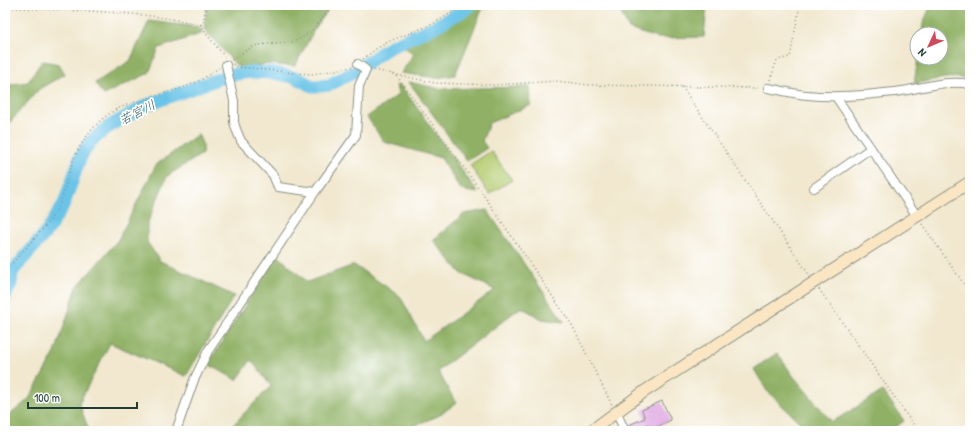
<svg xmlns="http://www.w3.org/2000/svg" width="975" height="436" viewBox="0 0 975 436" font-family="'Patrick Hand','Klee One',sans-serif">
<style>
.green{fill:#b6ce73;stroke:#6a8654}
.forest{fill:#90b165;stroke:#58774c}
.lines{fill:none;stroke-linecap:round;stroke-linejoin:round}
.river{stroke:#6bc4e8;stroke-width:13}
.building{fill:#dea2e0}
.street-casing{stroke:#889282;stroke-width:10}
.secondary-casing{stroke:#889282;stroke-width:13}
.path{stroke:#889282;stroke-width:1.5;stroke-dasharray:1 3;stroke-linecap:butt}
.street{stroke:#fff;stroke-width:8}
.secondary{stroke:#fbe6c4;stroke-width:11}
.labels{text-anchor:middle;stroke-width:3.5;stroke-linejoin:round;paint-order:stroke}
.water-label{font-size:13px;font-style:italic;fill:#325f61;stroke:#fff}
</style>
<rect width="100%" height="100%" fill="#fff"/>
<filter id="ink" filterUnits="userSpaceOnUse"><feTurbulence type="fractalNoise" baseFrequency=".025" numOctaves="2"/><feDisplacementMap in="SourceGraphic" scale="8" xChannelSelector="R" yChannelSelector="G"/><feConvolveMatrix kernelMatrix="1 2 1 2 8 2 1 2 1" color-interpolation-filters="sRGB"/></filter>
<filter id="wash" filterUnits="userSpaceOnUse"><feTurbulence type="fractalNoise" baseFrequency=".012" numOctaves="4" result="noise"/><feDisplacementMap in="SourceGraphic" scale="16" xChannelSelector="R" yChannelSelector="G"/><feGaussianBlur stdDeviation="0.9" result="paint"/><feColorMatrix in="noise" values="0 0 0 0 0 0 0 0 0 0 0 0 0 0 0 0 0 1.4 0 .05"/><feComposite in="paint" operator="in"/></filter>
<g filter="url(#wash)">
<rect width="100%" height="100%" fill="#f1e8cf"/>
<path class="green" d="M491 151 512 180 489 194 470 165Z"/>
<path class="forest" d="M207 5H331L313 32 295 66 266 64 240 69 204 29Z
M475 5H484L455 75 437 78 401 73 414 54 402 45 464 17 473 9Z
M617 5H707L704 37 657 38 629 29Z
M931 5H970V79C950 75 933 80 914 84L918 58H941V34H922L923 24Z
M149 21 198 27 203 33 159 48 149 73 103 95 95 83 130 61Z
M42 61 59 64 65 74 39 89 5 128V85L28 82Z
M409 82 440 89 530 87 531 105 489 123 482 141 487 148 467 161Z
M396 85 402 87 478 193 461 190 441 158 384 142 367 117 398 95Z
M198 134 203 146 202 154 167 176 147 224V242L160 261 234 296 186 376 110 343 79 403 89 431H5V419L29 399 55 353 77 287 118 240 156 165Z
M487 210 564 322 542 319 521 307 438 371 456 403 438 416 400 431H228L230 428 271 386 251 360 237 380 208 364 277 255 307 282 354 265 400 296 424 341 495 290 461 273 433 240 464 214Z
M777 353 794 377 832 422 883 391 904 421 890 431H809L767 391 754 369Z"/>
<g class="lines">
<path class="river" d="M365 64 391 46 434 27 468 8 471 5
M5 297 11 283 12 272 48 230 64 204 80 158 90 142 108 127 147 105 229 75 250 72 274 73 297 78 312 86H319L329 85 360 69"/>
</g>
<g id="blocks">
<path class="building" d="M662 401 671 420 651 430 648 424 632 431 629 425 645 418 642 410Z"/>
</g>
</g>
<g filter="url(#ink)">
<use href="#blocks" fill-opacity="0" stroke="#889282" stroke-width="1"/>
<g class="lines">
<g class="street-casing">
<path id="street" d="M226 65 234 101V122L236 129 241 141 273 175 278 187 315 192
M768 88C781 90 794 94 807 95 836 98 866 95 895 92 922 89 943 79 970 84
M836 97 917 216
M814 188 871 148
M616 412 625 431
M176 431 194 380 208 351 315 192 356 135 359 86 366 70 358 64"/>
</g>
<g class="secondary-casing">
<path id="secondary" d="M591 431 645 391 970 182"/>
</g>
<path class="path" d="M5 7C70 12 137 9 201 25L207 35 226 58
M201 25 204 21 206 5
M363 59 376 49 390 41 433 24 464 5
M232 60C240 55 249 47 259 45 271 43 283 45 295 41 311 35 323 18 333 5
M233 64 238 67 296 73 313 74 352 67
M374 70 435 83 493 85 557 81 590 85 760 88
M397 76 476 184 572 325 612 405
M770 80 777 60 790 57 800 5
M682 87 810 276
M922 224 970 293
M5 272C21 251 42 233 56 211 63 199 65 186 69 173 75 150 91 125 112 112 121 106 133 103 143 100 163 93 186 89 204 78 209 75 214 71 219 68
M819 289 918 431"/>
<use href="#street" class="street"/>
<use href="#secondary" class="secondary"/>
</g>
</g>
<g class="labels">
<g class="water-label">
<text transform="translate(137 112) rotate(-27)" y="5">若宮川</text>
</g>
</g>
<rect width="975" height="436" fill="none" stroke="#fff" stroke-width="20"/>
<g transform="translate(929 46) rotate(226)"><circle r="19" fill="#ffffff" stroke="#a5b1ae"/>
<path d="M0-3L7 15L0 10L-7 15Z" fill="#d1495b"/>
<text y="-6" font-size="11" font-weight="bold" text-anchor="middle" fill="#1f3d34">N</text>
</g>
<path d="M28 402v6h109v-6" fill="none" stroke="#1f3d34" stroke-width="2"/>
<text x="34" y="402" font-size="12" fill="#1f3d34" stroke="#ffffff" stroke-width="3" paint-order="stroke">100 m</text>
</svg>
